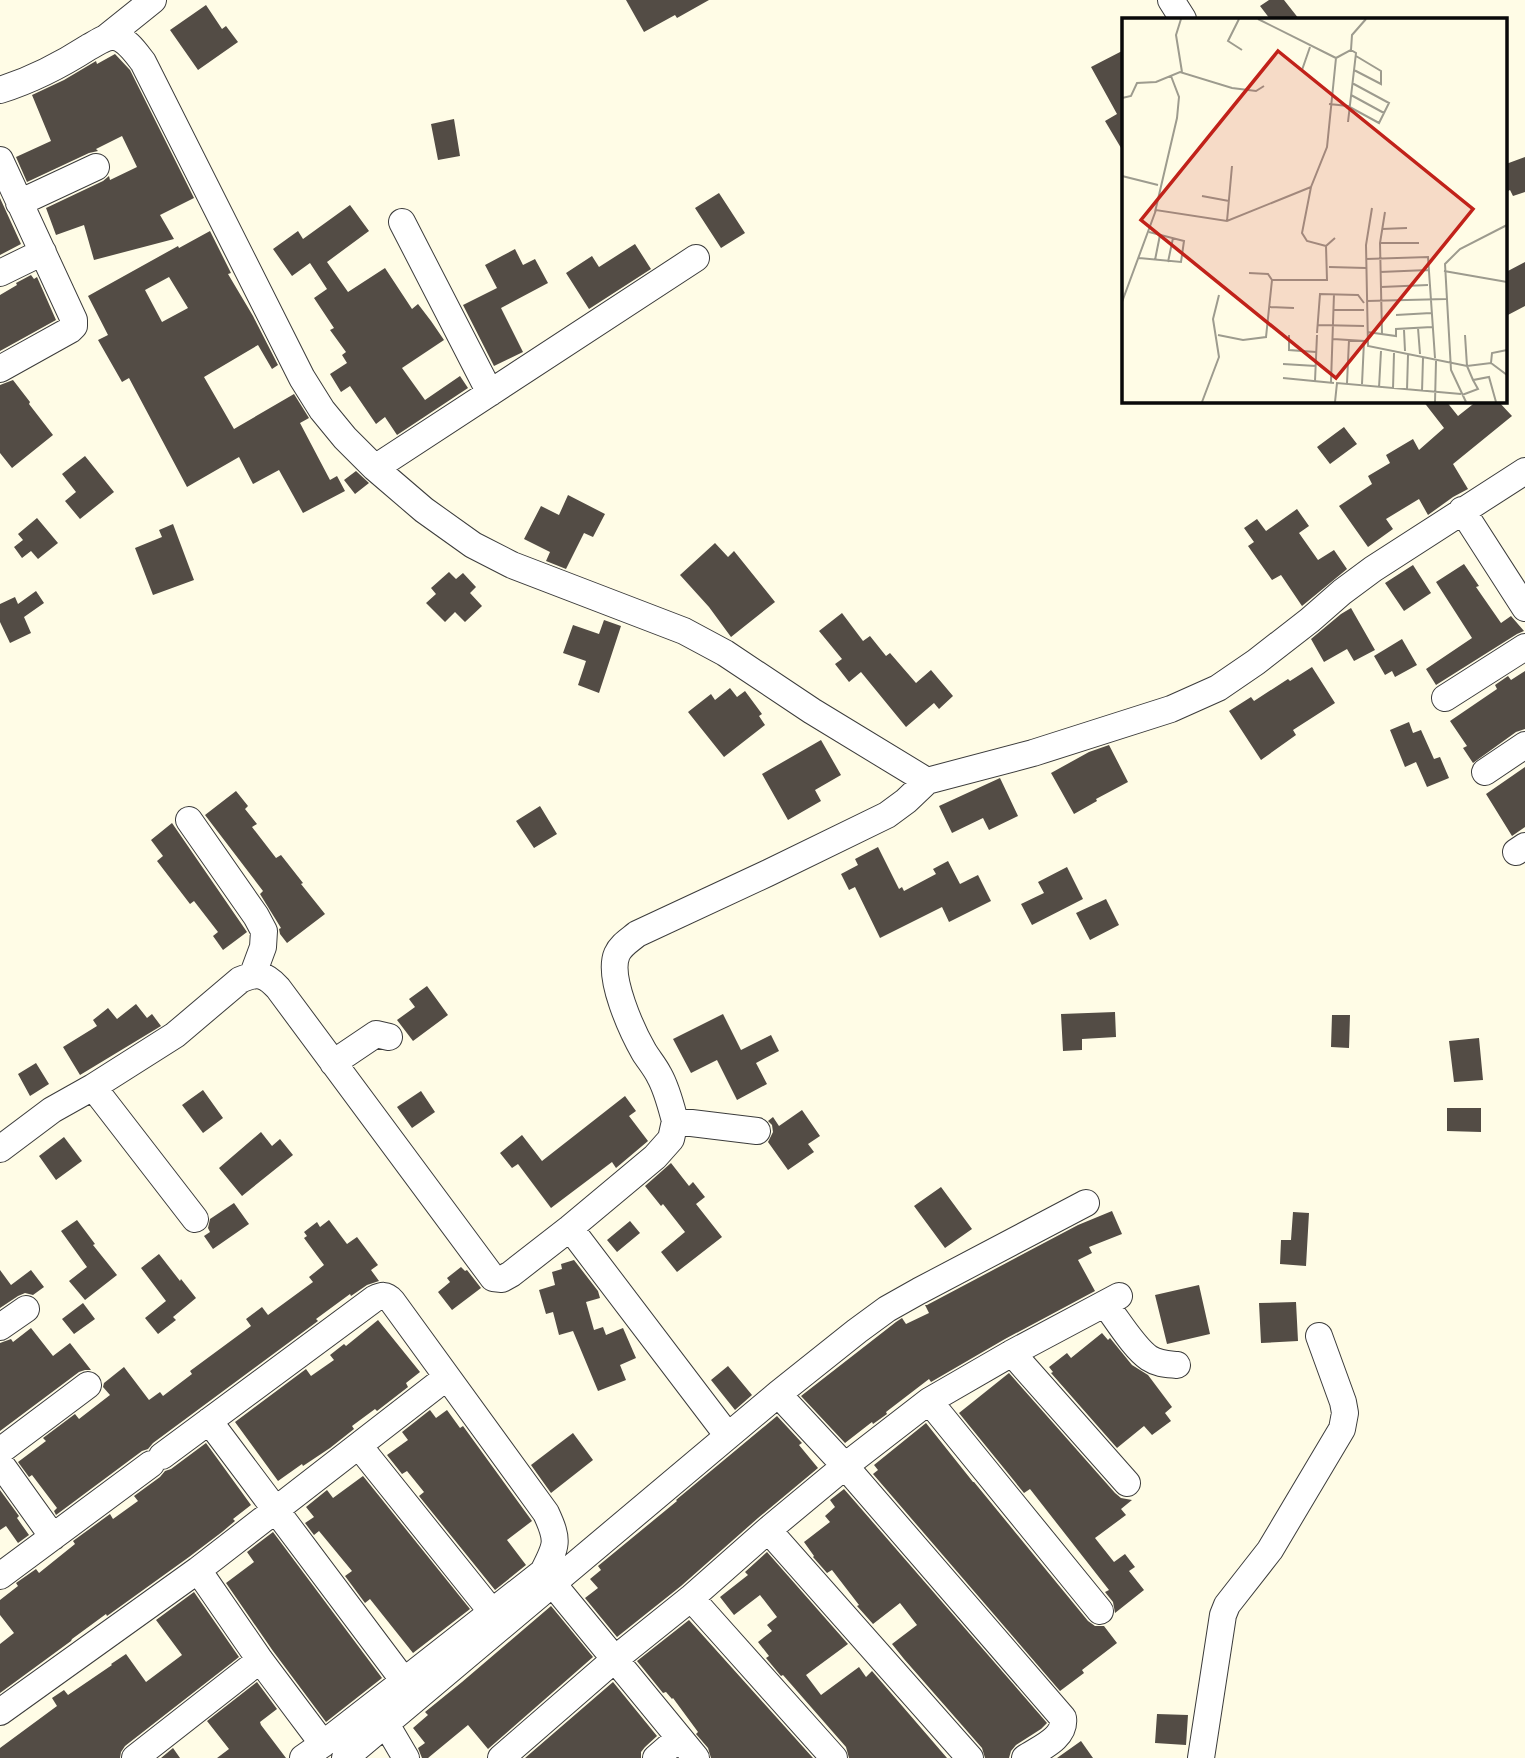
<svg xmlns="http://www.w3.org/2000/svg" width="1525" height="1758" viewBox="0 0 1525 1758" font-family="'PT Serif',serif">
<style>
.building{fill:#534c45;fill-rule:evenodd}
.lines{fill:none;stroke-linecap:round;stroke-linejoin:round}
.minor-casing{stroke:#3c3c3c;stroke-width:28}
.minor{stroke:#fff;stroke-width:26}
.inset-road{fill:none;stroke:#9d9b8e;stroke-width:2}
.view{fill:#c1221a;fill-opacity:0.15;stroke:#c1221a;stroke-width:3.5}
.inset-edge{fill:none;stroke:#090909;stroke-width:3.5}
</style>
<rect width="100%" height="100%" fill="#fffce6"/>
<path class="building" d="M626 0H709L677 18 675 15 644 32Z
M1269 0H1284L1299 19H1270L1260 6Z
M206 5 222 29 226 26 238 42 198 70 170 30Z
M1124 50V153L1105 121 1117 114 1091 67Z
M115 54 130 70 194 198 160 215 174 239 94 260 84 225 56 235 46 208 103 181 109 176 110 180 137 167 122 136 96 149 98 151 89 153 27 182 16 157 51 141 32 95 64 80 96 61 97 64Z
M454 119 460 156 438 160 431 124Z
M1525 157V192L1513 196 1510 190 1506 192V164Z
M719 193 745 233 721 248 695 208Z
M0 198 21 244 0 255Z
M350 205 369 231 327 262 348 292 385 268 412 309 418 304 431 321 444 340 402 368 425 400 460 376 468 388 397 435 385 417 376 424 350 386 341 392 330 374 347 363 342 355 346 352 330 330 334 328 314 298 327 289 310 263 292 276 273 249 298 231 303 239Z
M210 231 231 273 228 274 253 316 278 365 272 369 258 345 204 377 234 429 294 394 309 418 300 423 330 480 337 476 345 491 303 513 279 470 253 484 239 457 187 487 129 378 122 382 98 340 108 335 88 296 178 246 179 248ZM169 277 188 308 162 322 145 290Z
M635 244 651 269 589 309 566 273 592 256 599 267Z
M515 249 523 265 535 259 548 283 501 308 523 352 494 366 463 305 497 288 485 265Z
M1525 262V306L1506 316V272Z
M31 275 34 279 37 277 56 320 0 351V295L17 285 16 283Z
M13 380 30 402 29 404 53 435 12 468 0 453V385Z
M1423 401H1446L1458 416 1477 401H1498L1512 416 1453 464 1468 489 1453 497 1428 515 1419 499 1386 519 1393 529 1368 547 1339 506 1372 484 1368 476 1390 463 1386 455 1413 439 1419 450 1444 428Z
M1344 427 1357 444 1330 464 1317 447Z
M85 456 114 492 80 519 65 501 76 492 62 474Z
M356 471 369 483 355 494 344 480Z
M568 495 605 514 593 537 584 533 566 569 546 561 550 552 524 539 541 506 559 515Z
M1297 509 1309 526 1299 533 1318 560 1334 550 1347 569 1302 606 1281 575 1272 580 1248 546 1254 542 1244 528 1257 519 1266 531Z
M37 518 58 543 38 559 31 551 22 558 14 547 23 540 18 534Z
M173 524 194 580 153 595 135 548 162 537 159 530Z
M715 543 728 557 734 551 775 602 731 637 709 607 680 575Z
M1464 564 1479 586 1476 587 1501 623 1511 616 1524 631 1517 634 1436 685 1426 669 1472 638 1436 582Z
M1413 565 1431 593 1404 611 1385 583Z
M449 572 456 579 463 573 476 587 470 593 482 606 465 622 455 612 445 622 426 603 436 594 431 588Z
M36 591 44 603 24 617 31 633 10 643 0 622V604L15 597 18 604Z
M1351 608 1375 650 1354 661 1347 649 1324 662 1311 639 1341 614Z
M842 613 863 641 870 636 886 656 890 653 916 683 931 670 953 696 939 709 934 703 906 727 861 672 849 682 835 664 842 659 819 631Z
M604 620 621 626 599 693 578 685 586 661 563 653 573 625 599 634Z
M1402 639 1417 665 1395 677 1392 671 1385 675 1374 656Z
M1312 667 1335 703 1293 730 1296 735 1261 760 1229 711 1251 697 1254 701 1288 679 1290 681Z
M1525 671V729L1516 732 1473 763 1463 748 1467 746 1450 721 1497 689 1495 685 1508 676 1511 680Z
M730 688 737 697 745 691 762 714 759 716 765 725 724 757 688 712 711 694 715 700Z
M1409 722 1413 733 1421 730 1434 759 1440 757 1449 778 1427 787 1416 762 1405 767 1390 730Z
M821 740 841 775 815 790 821 801 788 820 762 774Z
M1109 745 1128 782 1096 799 1097 801 1074 814 1051 773 1089 752Z
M1525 767V827L1512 836 1486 794Z
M1000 778 1018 816 989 830 983 818 952 833 939 806Z
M236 791 248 806 245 809 257 824 252 827 276 858 281 855 303 883 301 884 325 914 287 943 280 934 279 929 281 928 260 894 263 891 205 815Z
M540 806 557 834 534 848 516 821Z
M172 823 247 932 223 950 213 936 218 932 194 901 190 904 157 861 163 856 151 840Z
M878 847 899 889 902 887 904 891 936 874 933 869 948 861 960 884 978 875 991 901 949 922 942 907 880 938 855 887 849 890 841 874 858 865 855 859Z
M1067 867 1083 899 1032 925 1021 904 1044 893 1038 882Z
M1106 899 1119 925 1090 940 1076 913Z
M427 986 448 1015 413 1041 397 1020 415 1007 409 999Z
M136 1004 147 1018 152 1014 161 1026 80 1075 63 1047 97 1026 93 1020 108 1008 117 1019Z
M1115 1012 1116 1037 1082 1039V1050L1063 1051 1061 1014Z
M723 1014 741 1050 771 1035 779 1051 756 1063 767 1084 737 1100 717 1060 691 1073 673 1039Z
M1332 1015H1350L1349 1048 1331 1047Z
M1479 1038 1483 1080 1454 1082 1449 1041Z
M36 1063 49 1084 30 1096 18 1074Z
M203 1090 223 1118 203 1133 182 1105Z
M421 1091 435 1112 412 1128 397 1107Z
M625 1096 636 1111 629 1116 648 1141 616 1168 612 1162 551 1208 518 1164 512 1168 500 1153 522 1135 542 1161Z
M1447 1108H1481V1132L1447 1131Z
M802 1110 820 1136 808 1144 814 1152 788 1170 768 1142 773 1132 772 1125 768 1121 773 1117 779 1126Z
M261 1132 272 1146 280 1139 293 1155 242 1196 219 1168Z
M64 1137 82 1161 56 1180 39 1156Z
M671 1163 689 1186 693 1182 705 1197 696 1204 722 1237 677 1272 661 1252 685 1232 663 1204 661 1206 645 1186Z
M941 1187 972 1229 945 1248 914 1206Z
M234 1203 249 1224 213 1249 204 1236 210 1232 208 1228 210 1219Z
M1112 1211 1122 1234 1089 1247 1092 1253 1078 1260 1095 1291 1005 1339 931 1382 929 1379 886 1412 887 1414 873 1424 872 1422 845 1443 801 1396 896 1322 902 1318 906 1324 929 1313 925 1305H927L1078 1225Z
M1293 1212 1309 1213 1306 1266 1280 1264 1281 1240H1291Z
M77 1220 95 1244 93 1245 117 1275 85 1300 69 1281 87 1267 61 1231Z
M329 1220 347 1244 357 1237 378 1265 371 1270 379 1281 367 1285 351 1296 350 1294 316 1319 318 1321 153 1443 148 1449 142 1451 56 1515 54 1511 57 1508 32 1475 29 1477 18 1462 46 1441 43 1438 75 1414 79 1419 110 1395 103 1387 104 1383 124 1367 149 1400 160 1392 163 1396 192 1374 190 1371 251 1326 246 1319 262 1307 268 1315 313 1282 309 1277 324 1265 304 1238 307 1236 304 1232 317 1222 320 1227Z
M630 1221 640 1233 617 1252 607 1240Z
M159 1254 180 1281 181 1279 196 1298 173 1317 176 1320 158 1334 145 1318 166 1301 141 1268Z
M574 1260 598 1291 600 1298 586 1302 594 1330 603 1327 606 1335 623 1328 636 1358 620 1365 626 1380 598 1391 573 1331 559 1335 553 1312 546 1314 539 1290 555 1285 552 1272 562 1269 561 1264Z
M461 1267 465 1271 467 1270 481 1288 452 1310 438 1292 450 1282 447 1278Z
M0 1270 11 1285 31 1270 44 1287 33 1295 25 1293 18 1296 0 1308Z
M1199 1285 1210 1334 1167 1344 1155 1295Z
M1296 1302 1298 1341 1261 1343 1259 1303Z
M83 1303 95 1319 74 1334 62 1319Z
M378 1320 420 1372 406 1383 408 1387 377 1411 375 1409 352 1426 354 1429 330 1448 303 1466 302 1464 278 1481 235 1422 306 1369 311 1376 334 1360 330 1355 344 1344 346 1346Z
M31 1328 53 1356 70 1343 91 1370H85L79 1372 0 1431V1343L11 1339 13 1342Z
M1102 1333 1108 1340 1110 1338 1132 1365 1148 1375 1172 1407 1165 1413 1171 1421 1152 1435 1144 1426 1117 1448 1051 1373 1053 1372 1049 1367 1067 1353 1071 1358Z
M728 1366 752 1395 735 1410 711 1380Z
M1009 1373 1115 1493 1121 1498 1132 1500 1121 1509 1126 1515 1095 1538 1114 1562 1125 1554 1135 1567 1129 1571 1144 1590 1115 1613 1113 1602 1105 1592 1109 1590 1030 1489 1024 1493 959 1413Z
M430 1410 436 1418 447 1410 460 1428 463 1426 532 1521 507 1540 526 1565 495 1590 419 1496 424 1492 407 1471 402 1474 387 1455 408 1440 402 1432Z
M777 1416 802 1443 799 1445 818 1468 758 1518 681 1586 617 1637 585 1598 598 1588 590 1579 601 1570 598 1566 677 1501 676 1500Z
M926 1423 973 1482H974L1088 1621 1095 1626H1104L1117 1643 1082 1670 1084 1673 1060 1691 873 1474 878 1470 874 1465Z
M573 1433 593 1460 551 1493 531 1465Z
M206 1443 251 1505 233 1519 235 1521 222 1532 189 1557 107 1616 106 1614 72 1639 71 1641 0 1693V1644L14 1633 0 1615V1600L18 1586 16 1583 36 1569 39 1573 75 1544 73 1541 110 1514 113 1519 138 1501 134 1496 160 1477 165 1471 171 1469Z
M363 1476 470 1609 413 1653 370 1599 365 1603 345 1576 352 1571 319 1531 314 1535 305 1523 314 1517 306 1507 327 1490 333 1498Z
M844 1489 1047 1723 1041 1729 1016 1745 1011 1751 1009 1758H985L982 1748 904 1659 892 1644 917 1625 900 1603 873 1624 857 1606 859 1605 832 1570 827 1573 813 1557 814 1556 804 1542 830 1522 825 1516 835 1507 830 1500Z
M0 1490 19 1516 17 1518 29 1535 18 1543 6 1526 0 1530Z
M273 1532 382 1678 326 1722 273 1651 226 1583 254 1562 247 1552Z
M767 1552 848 1644 806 1675 821 1695 859 1667 866 1677 872 1671 947 1758H849L846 1747 783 1675 781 1676 766 1658 769 1656 758 1642 772 1631 767 1625 777 1617 760 1595 734 1615 720 1597 748 1575 745 1572Z
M194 1592 239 1657 125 1746 121 1752 120 1758H0V1748L57 1706 52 1698 64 1690 68 1695 112 1665 111 1664 126 1654 146 1682 182 1655 156 1620Z
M551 1606 593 1657 488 1749 468 1725 428 1758H422L418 1748 425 1743 413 1728 428 1715 425 1712 462 1682Z
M689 1620 813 1758H711L708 1748 696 1734 698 1732 673 1698 672 1699 666 1692 663 1693 637 1661Z
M257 1682 277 1709 260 1722 261 1725 286 1758H217L229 1749 207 1721Z
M613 1682 657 1736 645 1747 641 1752V1758H525Z
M1157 1714 1188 1715 1186 1745 1155 1743Z
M1081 1741 1093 1758H1057Z
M173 1748 180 1758H161Z"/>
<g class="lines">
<g class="minor-casing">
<path id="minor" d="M1171 0 1183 19
M107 37 153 0
M0 90C32 80 61 65 89 47 97 43 105 36 114 37 126 38 136 53 143 62L302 378 322 410 345 438 375 468 424 510 473 545 512 565 684 631 725 653 812 711 927 781
M0 160 74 320V326L70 330 0 369
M19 203 96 167
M402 222 490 393
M0 273 43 252
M375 468 696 258
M1462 510 1525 608
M1445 698 1525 647
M1485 772 1525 745
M189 820 256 916 264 931 263 947 253 974
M1516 852 1525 846
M333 1063 376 1034 389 1037
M93 1087 195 1219
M675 1121C671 1106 667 1089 659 1075 655 1067 649 1060 644 1052 632 1031 607 977 617 954 621 945 630 940 637 934L768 873 887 815 906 801 927 781 1033 753 1171 709 1218 688 1256 662 1310 620 1342 592 1373 569 1525 471
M0 1149 52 1110 93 1087 175 1035 240 980C258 972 265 974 278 988L493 1278 502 1279 511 1274 570 1228 655 1157 671 1139 675 1121 757 1131
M570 1228 728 1436
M1105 1304C1117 1319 1134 1348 1149 1358 1158 1364 1167 1364 1177 1365
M0 1327 26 1309
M1012 1353 1127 1483
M778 1394 845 1466 1063 1718C1066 1738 1040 1748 1025 1758
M929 1401 1100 1611
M209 1421 404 1681
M359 1446 492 1612
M0 1451 88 1385
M162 1456 374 1299C382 1295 386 1294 392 1301L546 1513C559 1541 557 1545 543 1572L404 1681 323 1744
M0 1463 53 1537
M768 1530 970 1758
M198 1570 260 1660 323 1744 303 1758
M0 1576 151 1464
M553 1584 696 1758
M691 1598 834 1758
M0 1712 198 1570 447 1377
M386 1724 406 1758
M135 1758 260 1660
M345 1758 778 1394 857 1331 887 1309 919 1291 1086 1203
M501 1758 615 1659 691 1598 768 1530 845 1466 929 1401 1012 1353 1119 1296
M656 1758 679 1738
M1201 1758 1223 1615 1227 1605 1270 1550 1342 1429 1345 1413 1343 1402 1319 1336"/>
</g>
<use href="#minor" class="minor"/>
</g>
<g transform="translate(1122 18)">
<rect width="385" height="385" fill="#fffce6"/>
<path class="inset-road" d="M59 1 54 17 60 54M117 1 106 23 120 32M136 1 214 40 229 32 230 17 244 1M180 52 188 29M232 52 259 66V53L234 38M229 77 262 95M0 80 9 78 15 65 34 64 58 54 110 70 134 73 142 68M207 86 226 88 257 105 267 85 230 65M226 104 234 35 229 32M0 158 36 167M80 178 107 183M250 190 244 227 246 328 345 348 369 345 385 357M33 194 55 100 57 79 49 58M105 203 110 148M260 211 285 210M258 225H297M204 228 185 223 180 215 189 169 205 129 214 40M17 240 59 244 62 223 27 214M244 241 306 239 313 340M33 242 38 217M46 244 51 220M207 249 244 250M322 253 385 264M258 254 306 252M127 255 146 256 150 262M259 269 306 267M245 283 324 281M0 284 34 192 105 203 189 169M148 289 172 290M212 292H242M274 297 309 295M196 307 242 308M296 310 298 336M282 312 283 333M245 314 274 318V311L310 309M195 315 198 276 236 277 242 285M260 316 258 225 263 194M96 317 121 322 144 319 150 262H205L204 228 213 220M167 317V332L194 334M343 317 345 348 351 362 367 359 374 384M211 321 242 323 240 366M369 345 370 335 385 332M161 346 194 348M161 360 212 365M193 363 195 317M209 364 212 276M225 365 227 322M257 370 259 333M271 371 272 335M285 372 286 337M300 374 301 340M340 377 356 371 351 362M80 384 97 339 91 301 97 277M213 384 215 365 339 376M313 384 314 343M344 384 329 352 323 246 338 231 385 207"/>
<path class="view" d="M156 33 351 191 214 360 19 202Z"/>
<rect width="385" height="385" class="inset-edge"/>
</g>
</svg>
